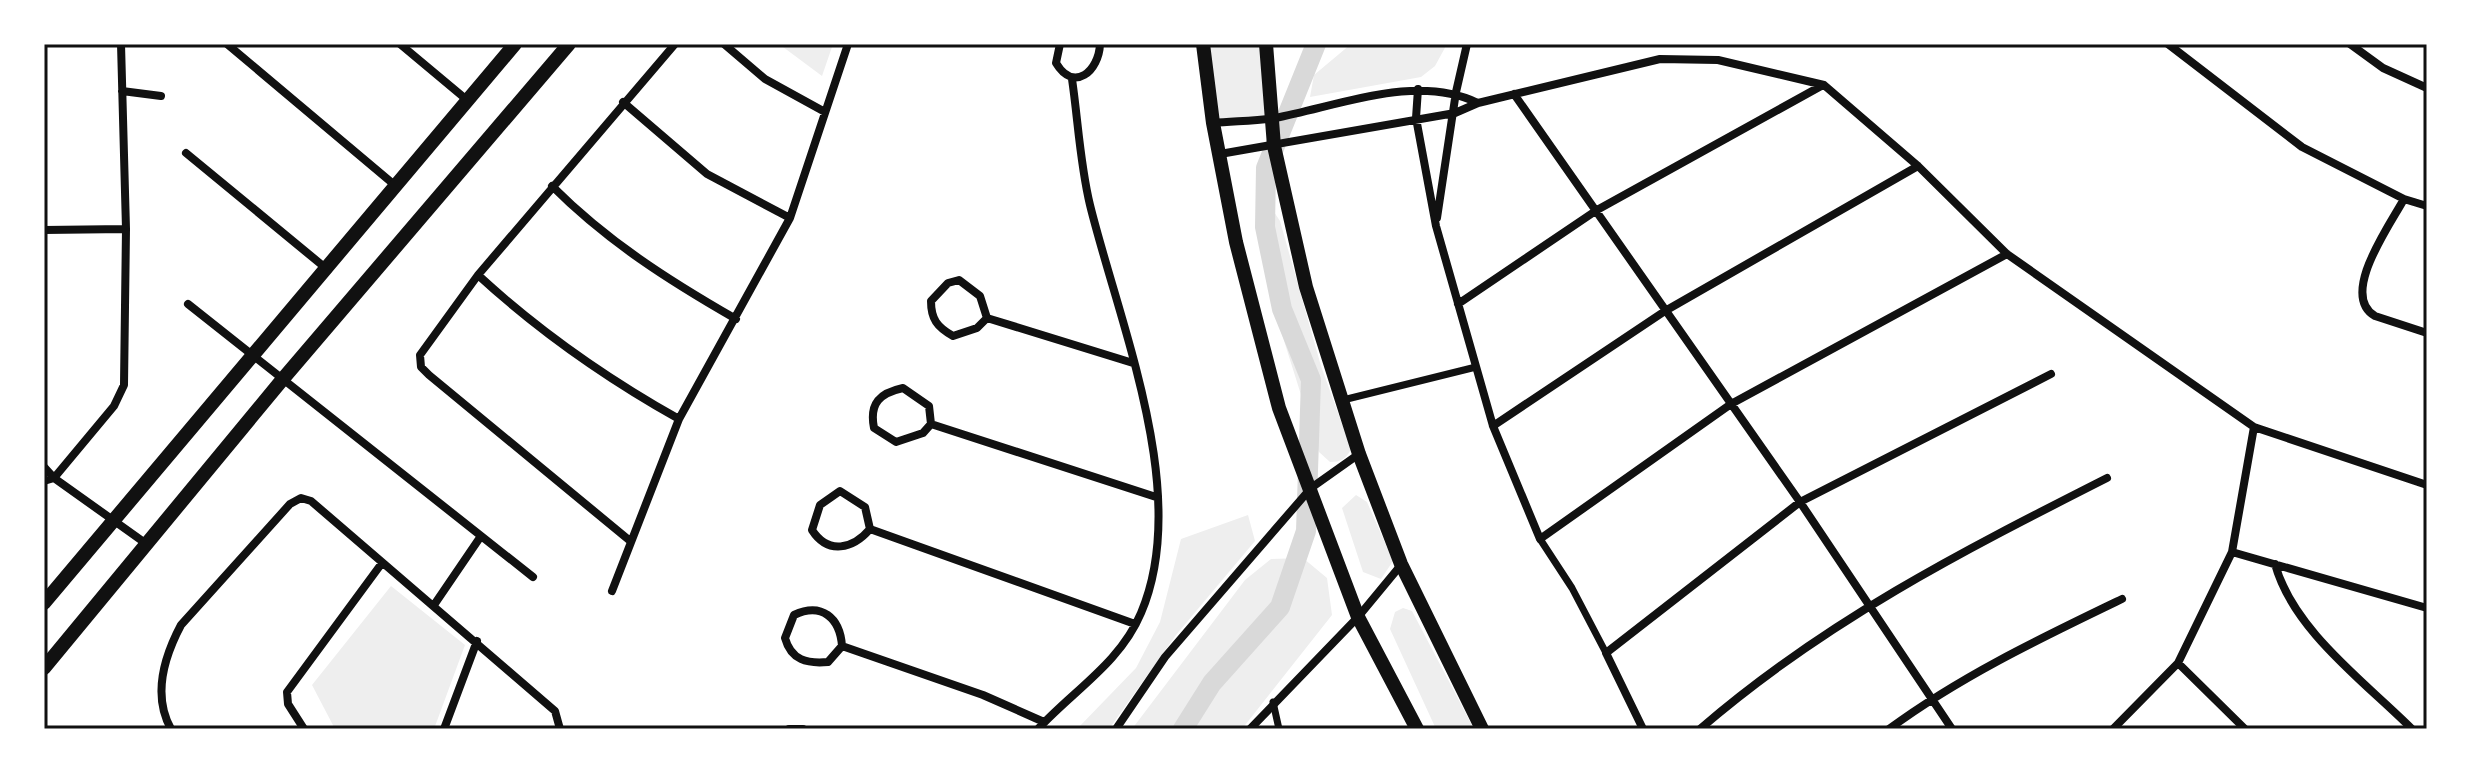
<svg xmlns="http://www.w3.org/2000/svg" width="2471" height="773" viewBox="0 0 2471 773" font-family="Karla,sans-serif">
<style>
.green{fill:#eee}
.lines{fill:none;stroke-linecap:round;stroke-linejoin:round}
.canal{stroke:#d9d9d9;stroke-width:20}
.pedestrian{stroke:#111;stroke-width:7}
.minor{stroke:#111;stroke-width:8}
.tertiary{stroke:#111;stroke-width:14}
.neatline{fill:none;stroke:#111;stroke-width:3}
</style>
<rect width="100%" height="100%" fill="#fff"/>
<path class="green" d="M779 44H833L822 76Z
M1204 44H1266L1270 118 1214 123Z
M1351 44H1447L1435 66 1421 77 1310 97 1314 75Z
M1270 206 1280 221 1321 366 1351 449C1346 459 1341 462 1330 462L1319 452 1280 328 1255 225 1257 213Z
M1356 495 1367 502 1393 561 1381 579 1363 572 1342 508Z
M1248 515 1255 541 1176 635 1109 729H1077L1136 668 1160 622 1181 539Z
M1303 558 1327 578 1332 615 1242 729H1132L1245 580 1271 559Z
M391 586 465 645 434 729H335L312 685Z
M1403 608 1412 611 1474 729H1436L1390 629 1395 612Z"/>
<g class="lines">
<path class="canal" d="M1183 729 1212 683 1280 607 1306 531 1311 380 1282 309 1265 227 1266 168 1316 44"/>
<path class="pedestrian" d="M1343 400 1476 367
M1540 539 1572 588 1606 653
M1273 702 1279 729"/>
<path class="minor" d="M227 44 397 187
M400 44 467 100
M724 44 765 79 825 112
M1060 44 1056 63C1074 93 1099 71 1100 44
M2168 44 2302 147 2404 199 2427 206
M2350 44 2383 68 2427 88
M1418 89 1416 118 1436 226 1493 426 1540 539 1731 404 2007 254
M122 91 161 96
M1514 94 1800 502 1952 729
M623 102 707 174 790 218
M1213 123C1234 121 1255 121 1275 118 1339 106 1416 73 1478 103
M186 153 328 270
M1220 154 1455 113 1478 103 1660 59 1718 60 1824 85 1918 166 2007 254 2254 427 2427 485
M552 186C607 241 668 280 736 319
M2404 199C2390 225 2339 295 2375 316L2427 333
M1437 218 1456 92 1467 44
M44 230 126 229
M478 275C540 332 606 378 679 419
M188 304 533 577
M1458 304 1597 210 1823 85
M987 318 980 296 959 280 948 283 931 301C931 319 937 327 953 336L977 328 987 318 1133 363
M931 424 929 406 903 388C880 393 869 403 874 428L896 442 923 433 931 424 1156 497
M1493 426 1665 311 1918 166
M44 467 54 478 148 545
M44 481 54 478 114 406 124 385 126 229 121 44
M870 529 865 507 840 491 820 505 812 530C828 555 853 549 870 529L1135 624
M629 540 429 375 421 367 420 355 478 275 675 44
M2232 552 2427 608
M2275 564C2293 630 2365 682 2412 729
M612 591 679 419 790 218 848 44
M434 605 481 536
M842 646C840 618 822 602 794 615L785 638C791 660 807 664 828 662L842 646 983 695 1044 722
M2178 663 2245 729
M171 729C152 695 164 657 181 625L290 504 301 498 311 501 555 711 560 729
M304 729 288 704 287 692 382 563
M444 729 477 641
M789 729H803
M1038 729C1074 690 1120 663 1141 613 1192 494 1119 323 1090 205 1080 164 1078 120 1072 79
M1116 729 1165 657 1311 488 1359 454
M1250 729 1358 617 1401 565
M1643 729 1606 653 1800 502 2051 374
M1700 729C1825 621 1961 552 2107 478
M1889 729C1961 676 2041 638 2122 599
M2113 729 2178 663 2232 552 2254 427"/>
<path class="tertiary" d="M1203 44 1213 123 1236 242 1279 408 1358 617 1417 729
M1266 44 1274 146 1306 287 1359 454 1401 564 1482 729
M44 603 515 44
M44 668 282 380 569 44"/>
</g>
<rect width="2471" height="773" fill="none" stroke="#ffffff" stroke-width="92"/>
<rect x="46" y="46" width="2379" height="681" class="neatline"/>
</svg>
